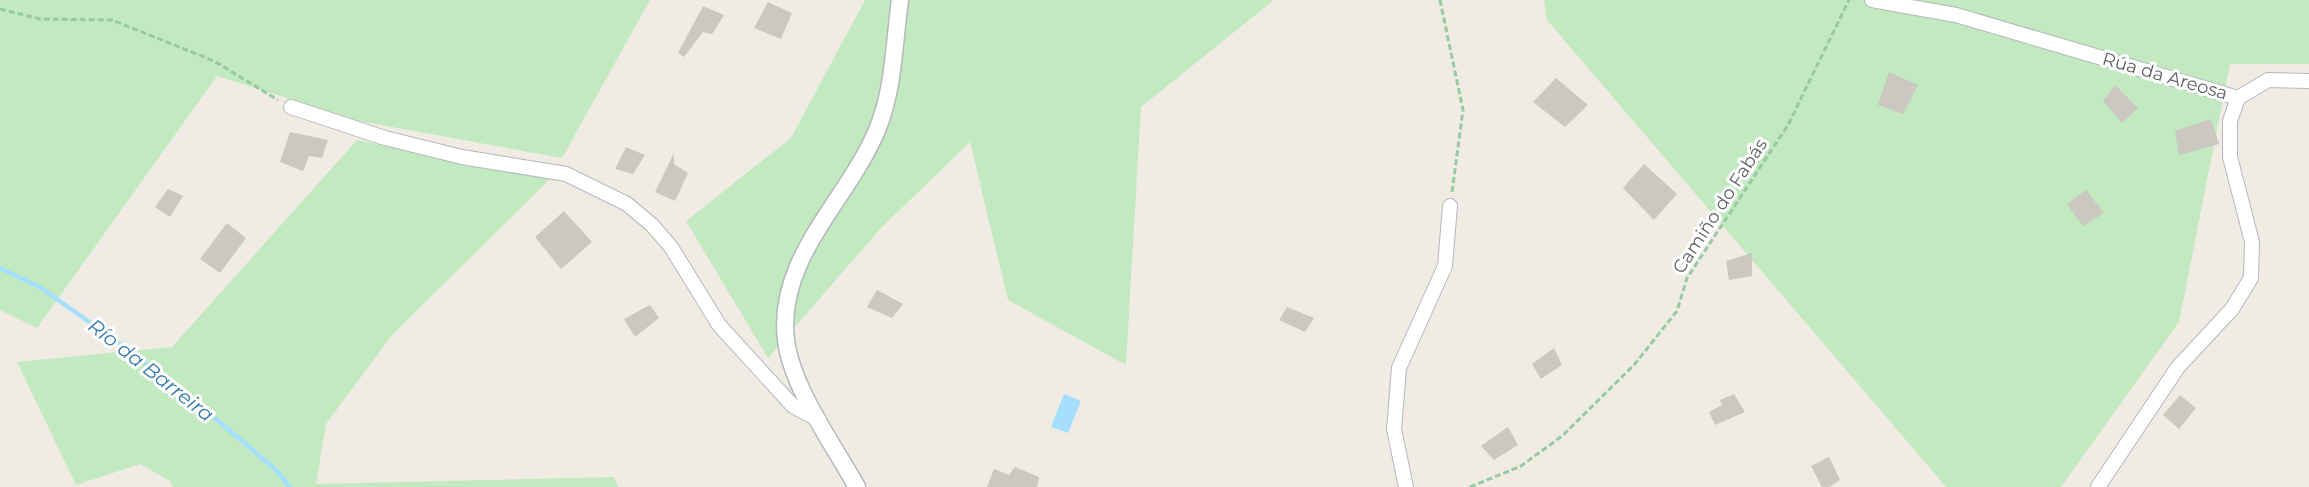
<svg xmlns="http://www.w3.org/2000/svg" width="2309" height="487" viewBox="0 0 2309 487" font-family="Montserrat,sans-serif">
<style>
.green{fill:#c2e9bf}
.water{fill:#a5dfff}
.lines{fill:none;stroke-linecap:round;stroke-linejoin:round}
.stream{stroke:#a5dfff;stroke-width:4.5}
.building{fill:#cbc7c1}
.minor-casing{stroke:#b5b8bc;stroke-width:16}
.tertiary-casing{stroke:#b5b8bc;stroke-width:19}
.path{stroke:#97caa2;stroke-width:3;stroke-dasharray:6 3;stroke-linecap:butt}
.minor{stroke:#fff;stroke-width:14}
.tertiary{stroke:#fff;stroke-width:16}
.labels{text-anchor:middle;stroke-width:6;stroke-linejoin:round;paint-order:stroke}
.street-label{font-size:18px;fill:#5c6166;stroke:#fff}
.water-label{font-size:20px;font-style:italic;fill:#387baf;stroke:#fff}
</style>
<rect width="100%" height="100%" fill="#f0ece4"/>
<path class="green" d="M0 0H650L562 158 359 121 217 76 37 328 0 310Z
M865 0H1274L1141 107 1126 365 1008 300 970 142 881 228 768 358 686 221 791 138Z
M1544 0H2309V64H2230L2179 322 2061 487H1946L1547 20Z
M357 140 552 177 392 335 326 424 316 484 614 477 618 487H173L170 481 140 464 76 485 17 362 172 347Z"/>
<path class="water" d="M1064 394 1081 401 1068 433 1051 427Z"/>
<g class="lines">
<path class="stream" d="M0 268 41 288 108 335 197 403 274 468 290 487"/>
</g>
<path class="building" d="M768 2 792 13 781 39 754 28Z
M703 6 724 15 712 34 703 32 684 57 678 53Z
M1889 72 1918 85 1903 114 1878 105Z
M1556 78 1588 105 1565 127 1533 102Z
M2115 85 2138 108 2122 123 2103 101Z
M2211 119 2219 144 2179 155 2175 131Z
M290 132 328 140 322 158 309 156 303 171 280 162Z
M626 147 645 155 633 174 615 169Z
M674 153V164L688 173 675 201 655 192Z
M1644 164 1677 194 1654 220 1623 188Z
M168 189 183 196 170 217 155 207Z
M2086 190 2104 213 2083 226 2067 204Z
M564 211 592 242 561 269 535 237Z
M227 223 246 238 220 273 200 259Z
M1752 253V276L1729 280 1726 261Z
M877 290 903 304 892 318 867 307Z
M650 305 659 318 635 337 624 319Z
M1287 307 1314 318 1305 332 1279 320Z
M1554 348 1562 365 1541 379 1532 364Z
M1734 394 1745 412 1715 425 1709 412 1722 405 1720 400Z
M2180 395 2196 408 2179 429 2163 415Z
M1508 427 1518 445 1494 460 1481 446Z
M1829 457 1840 480 1829 487H1822L1811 466Z
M1015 467 1039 477 1037 487H987L994 469 1009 475Z"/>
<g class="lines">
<g class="minor-casing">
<path id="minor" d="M1872 0 1956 15 2238 98
M2238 98 2268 80 2309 81
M291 107 385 138 462 157 566 174 627 204 652 225 671 247 719 325 793 406 819 420
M1406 487 1394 429 1399 368 1445 266 1450 206
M2098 487 2178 367 2232 309 2251 278 2252 242 2230 157V121L2238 98"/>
</g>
<g class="tertiary-casing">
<path id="tertiary" d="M857 487C833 444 792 388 786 340 776 258 848 200 877 130 894 90 894 43 900 0"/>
</g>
<path class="path" d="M1440 0 1463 110 1452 192
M0 9 40 19 112 20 214 61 278 100
M1470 487 1521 466 1562 436 1634 365 1677 311 1687 278 1788 125 1849 0"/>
<use href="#minor" class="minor"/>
<use href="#tertiary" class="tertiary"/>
</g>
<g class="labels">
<g class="street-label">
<text transform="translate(2165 76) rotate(16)" y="6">Rúa da Areosa</text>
<text transform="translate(1720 206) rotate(-57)" y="6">Camiño do Fabás</text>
</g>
<g class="water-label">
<text transform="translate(151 370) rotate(38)" y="7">Río da Barreira</text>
</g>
</g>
</svg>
